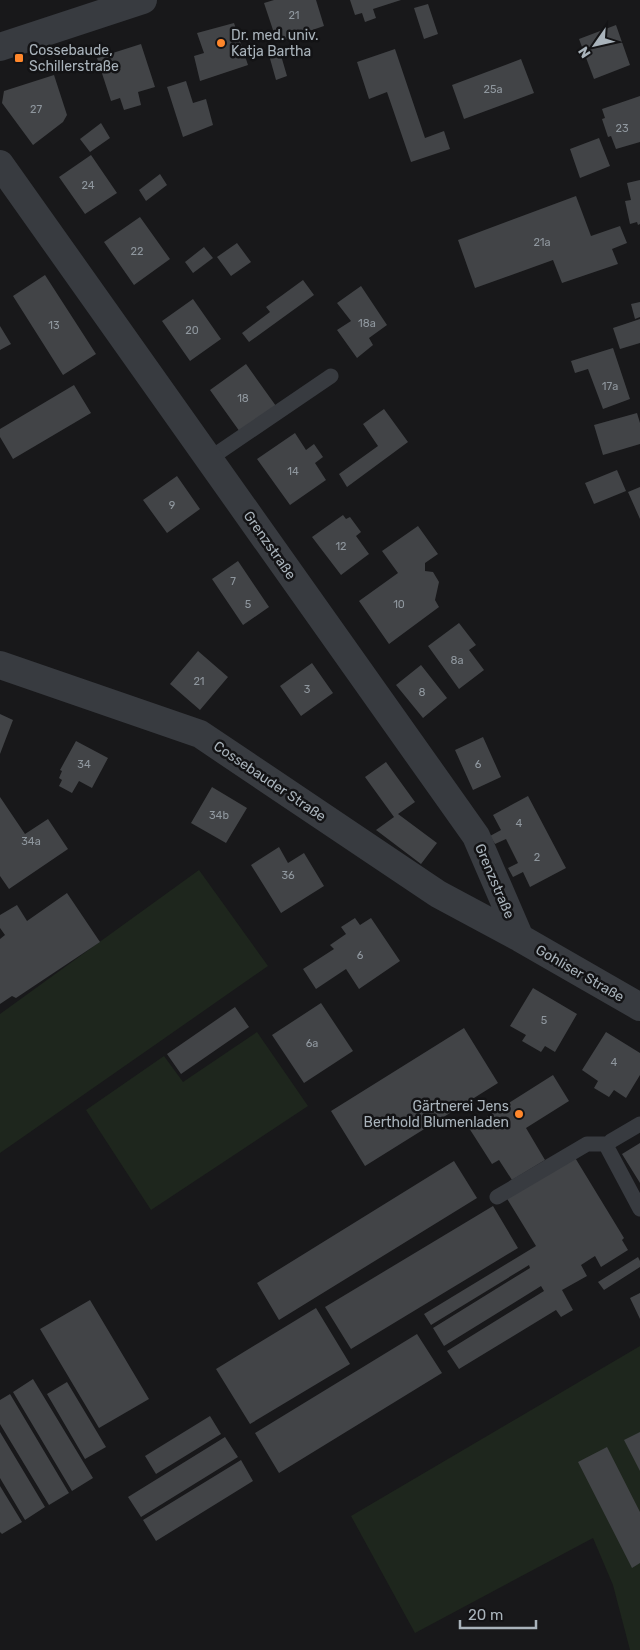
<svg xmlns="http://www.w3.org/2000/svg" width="640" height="1650" viewBox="0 0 640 1650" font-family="Rubik,sans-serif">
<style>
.green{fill:#1e261d}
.building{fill:#424447}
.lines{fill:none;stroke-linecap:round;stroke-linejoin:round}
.lane{stroke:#383b40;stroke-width:15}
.street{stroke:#383b40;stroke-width:28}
.poi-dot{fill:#ff872b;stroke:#131315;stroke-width:2}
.labels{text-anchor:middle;stroke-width:5;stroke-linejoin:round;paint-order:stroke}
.number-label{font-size:11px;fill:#8f979e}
.poi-label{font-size:14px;fill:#a9b3bb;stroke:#131315;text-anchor:start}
.street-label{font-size:14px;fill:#a9b3bb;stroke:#131315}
</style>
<rect width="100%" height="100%" fill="#18181a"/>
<path class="green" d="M199 870 268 966 0 1153V1014Z
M257 1032 308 1106 151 1210 86 1110 164 1056 183 1082Z
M640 1346V1650H630L613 1585 593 1538 415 1633 351 1516Z"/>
<path class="building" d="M274 0H316L324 26 277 42 264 3Z
M350 0H401L373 9 376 18 365 22 362 13 355 15Z
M428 4 438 34 424 39 414 8Z
M234 23 248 65 200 81 194 56 204 53 197 33Z
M616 25 630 65 594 79 579 39Z
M141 44 155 87 138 92 141 105 124 110 120 98 111 101 97 58Z
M395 49 425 138 444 131 450 149 411 162 387 92 369 99 357 62Z
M280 52 287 76 276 80 269 55Z
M521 59 534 93 464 119 452 85Z
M54 75 67 115 63 122 33 145 2 103 4 91Z
M186 81 193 103 206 99 213 125 183 137 167 87Z
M640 96V142L616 149 611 136 608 137 602 119 605 118 602 109Z
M101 123 110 138 90 152 80 139Z
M599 138 610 166 580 178 570 149Z
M91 155 117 193 85 214 59 177Z
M160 174 167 185 146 201 139 190Z
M640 180V224L638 225 637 222 630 224 625 201 631 200 627 183Z
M576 196 591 236 620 226 627 243 612 249 618 264 562 283 553 260 475 288 458 240Z
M140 217 170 259 134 285 104 242Z
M237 243 251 262 231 276 217 257Z
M204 247 213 258 193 273 185 262Z
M45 275 96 354 63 375 13 296Z
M303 280 314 295 249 342 242 333 270 312 266 307Z
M361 286 387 325 369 338 373 345 357 358 337 330 351 321 337 303Z
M193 299 221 339 190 361 162 321Z
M640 302V317L635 319 631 304Z
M640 319V343L620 349 613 328Z
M0 326 11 344 0 350Z
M613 348 630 399 603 409 588 369 575 373 571 361Z
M246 364 276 406 240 432 210 390Z
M74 385 91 413 13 459 0 437V429Z
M384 409 408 442 347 487 339 474 378 446 363 424Z
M637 413 640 423V444L603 455 594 425Z
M295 433 306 450 314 444 323 457 315 463 326 480 290 505 257 459Z
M617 470 626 491 594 504 585 483Z
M177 476 200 509 167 533 143 500Z
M640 487V519L628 492Z
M343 515 346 519 350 517 361 532 356 536 369 554 341 575 312 537Z
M418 526 438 554 425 563V571L433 572 439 582 435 600 439 607 389 644 359 601 398 573 382 551Z
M238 561 269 607 243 625 212 579Z
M459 623 476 645 469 650 484 670 459 689 428 646Z
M198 651 228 677 200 710 170 684Z
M312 663 333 693 301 716 280 686Z
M421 665 447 698 423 718 396 685Z
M0 714 13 720 0 754Z
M483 737 501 777 473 790 455 750Z
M76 741 108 758 92 788 79 781 72 793 59 786 62 780 59 778 62 771 60 770Z
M386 762 415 802 398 814 437 843 421 864 376 830 394 817 365 777Z
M212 787 247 808 226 843 191 823Z
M528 796 566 868 530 887 523 872 513 877 508 868 518 863 506 839 495 844 490 836 501 830 493 815Z
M0 797 25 834 48 819 68 849 9 889 0 876Z
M279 847 288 863 304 853 324 886 281 913 251 865Z
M67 893 100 942 16 998 12 996 0 1004V939L5 935 0 928V915L17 905 27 921Z
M355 918 360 925 371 918 400 961 359 989 346 969 316 989 303 969 334 949 330 945 346 934 341 927Z
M533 988 577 1014 555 1052 545 1046 541 1052 522 1041 526 1035 510 1026Z
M321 1003 353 1051 304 1083 272 1035Z
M235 1007 249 1027 181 1074 167 1054Z
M464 1028 498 1083 365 1166 331 1111Z
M606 1032 640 1053V1075L626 1098 614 1090 609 1097 594 1088 598 1081 582 1070Z
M553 1075 569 1101 526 1128 545 1160 512 1180 499 1160 492 1164 469 1128Z
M640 1143V1183L622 1154Z
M574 1156 624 1238 622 1240 628 1250 601 1267 595 1256 581 1265 587 1276 562 1290 573 1310 561 1317 556 1310 459 1369 447 1351 544 1291 541 1286 444 1346 433 1328 530 1268 529 1265 431 1325 424 1314 536 1246 506 1197Z
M454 1161 477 1198 279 1320 257 1283Z
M493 1206 518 1248 351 1349 325 1307Z
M638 1257 640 1261V1267L604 1290 598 1282Z
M640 1293V1319L630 1298Z
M90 1300 149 1399 99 1428 40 1329Z
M316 1308 350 1364 250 1424 216 1369Z
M417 1334 442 1373 279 1473 255 1433Z
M33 1379 93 1478 72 1491 13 1392Z
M67 1382 106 1447 85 1459 47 1394Z
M10 1394 69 1493 49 1505 0 1424V1400Z
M210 1416 221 1434 156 1474 145 1456Z
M0 1432 45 1507 25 1520 0 1478Z
M640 1432V1471L624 1440Z
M225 1437 238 1457 141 1517 128 1497Z
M607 1447 640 1512V1563L632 1568 578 1462Z
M241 1460 253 1481 156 1541 143 1520Z
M0 1486 22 1522 2 1534 0 1532Z"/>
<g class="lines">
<path class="lane" d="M209 459 331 376
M640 1124 611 1141 608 1144V1149L640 1209
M497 1197 587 1144H608"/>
<path class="street" d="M0 47 143 0
M0 164 476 836 520 938
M0 665 200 734 438 894 520 938 640 1007"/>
</g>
<g class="poi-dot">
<circle cx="221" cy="43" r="5"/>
<rect x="14" y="53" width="10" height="10" rx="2.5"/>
<circle cx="519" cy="1114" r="5"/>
</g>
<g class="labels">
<g class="number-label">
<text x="294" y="19">21</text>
<text x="493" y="93">25a</text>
<text x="36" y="113">27</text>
<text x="622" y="132">23</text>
<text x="88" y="189">24</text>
<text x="542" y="246">21a</text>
<text x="137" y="255">22</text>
<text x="367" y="327">18a</text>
<text x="54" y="329">13</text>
<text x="192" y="334">20</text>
<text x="610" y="390">17a</text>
<text x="243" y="402">18</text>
<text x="293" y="475">14</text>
<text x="172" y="509">9</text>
<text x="341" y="550">12</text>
<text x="233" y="585">7</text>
<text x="248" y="608">5</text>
<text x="399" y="608">10</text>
<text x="457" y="664">8a</text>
<text x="199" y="685">21</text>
<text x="307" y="693">3</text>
<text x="422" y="696">8</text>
<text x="84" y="768">34</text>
<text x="478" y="768">6</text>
<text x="219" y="819">34b</text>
<text x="519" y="827">4</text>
<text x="31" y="845">34a</text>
<text x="537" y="861">2</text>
<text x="288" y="879">36</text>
<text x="360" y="959">6</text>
<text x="544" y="1024">5</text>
<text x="312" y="1047">6a</text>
<text x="614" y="1066">4</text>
</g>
<g class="poi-label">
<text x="231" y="40">Dr. med. univ.<tspan x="231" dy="16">Katja Bartha</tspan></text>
<text x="29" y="55">Cossebaude,<tspan x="29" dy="16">Schillerstraße</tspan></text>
<text x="509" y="1111" text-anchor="end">Gärtnerei Jens<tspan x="509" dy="16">Berthold Blumenladen</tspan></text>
</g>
<g class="street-label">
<text transform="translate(270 545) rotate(55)" y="5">Grenzstraße</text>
<text transform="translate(270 781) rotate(34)" y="5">Cossebauder Straße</text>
<text transform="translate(495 881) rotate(67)" y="5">Grenzstraße</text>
<text transform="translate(580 973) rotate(30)" y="5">Gohliser Straße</text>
</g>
</g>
<g transform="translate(595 45) rotate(236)" stroke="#131315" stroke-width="4" paint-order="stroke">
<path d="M0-4L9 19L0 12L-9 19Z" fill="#a9b3bb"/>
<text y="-8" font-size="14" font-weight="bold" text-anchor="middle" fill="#a9b3bb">N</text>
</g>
<path d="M460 1620v8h76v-8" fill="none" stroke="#a9b3bb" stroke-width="2.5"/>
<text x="468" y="1620" font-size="15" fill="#a9b3bb" stroke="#131315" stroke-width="4" paint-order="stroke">20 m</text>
</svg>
